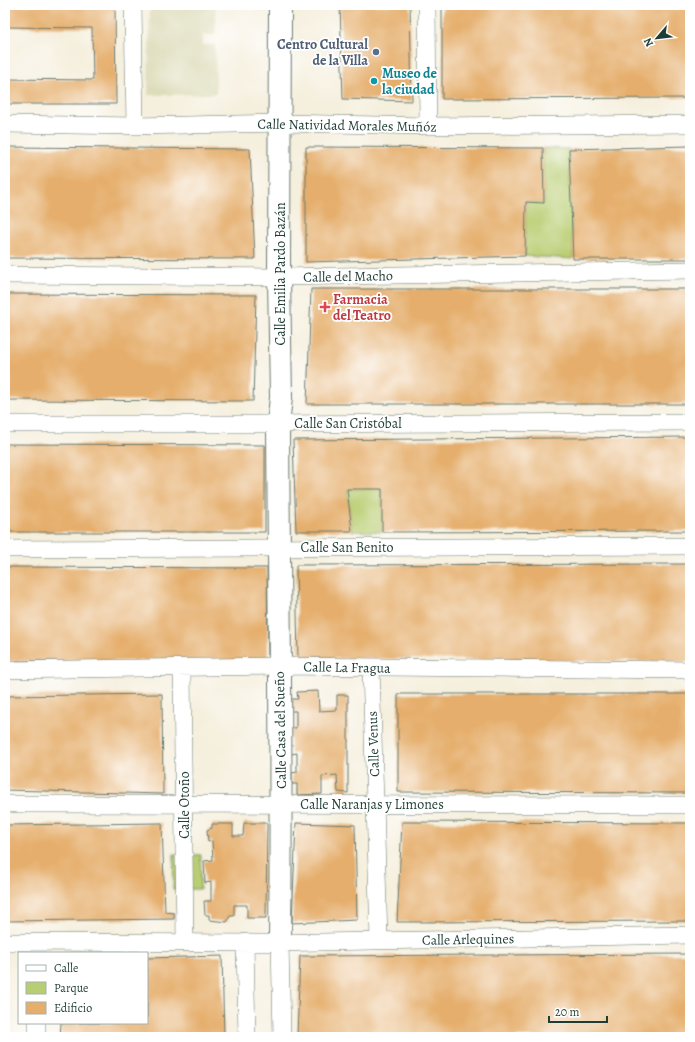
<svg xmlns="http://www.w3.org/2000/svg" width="695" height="1042" viewBox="0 0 695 1042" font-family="Alegreya,serif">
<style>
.built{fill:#deddbb}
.green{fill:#b9ce72;stroke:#6c8653}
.building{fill:#e5ae6c}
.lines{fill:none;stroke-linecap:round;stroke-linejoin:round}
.street-casing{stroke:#6a7b6f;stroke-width:18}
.secondary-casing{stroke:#6a7b6f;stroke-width:24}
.street{stroke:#fff;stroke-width:17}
.secondary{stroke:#fff;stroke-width:22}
.service-dot{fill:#5c6f8a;stroke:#fff;stroke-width:1.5}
.culture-dot{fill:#0f9aa8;stroke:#fff;stroke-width:1.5}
.health-dot{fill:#e0444e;stroke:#fff;stroke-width:1.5}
.labels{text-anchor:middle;stroke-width:3.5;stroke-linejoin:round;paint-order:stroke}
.service-label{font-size:14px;font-weight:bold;fill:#4e5e75;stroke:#fff;text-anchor:end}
.culture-label{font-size:14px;font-weight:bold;fill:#0d838f;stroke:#fff;text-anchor:start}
.street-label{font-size:14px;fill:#1f3d34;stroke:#fff}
.health-label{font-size:14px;font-weight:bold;fill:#be3a42;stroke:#fff;text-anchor:start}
</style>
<rect width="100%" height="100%" fill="#fff"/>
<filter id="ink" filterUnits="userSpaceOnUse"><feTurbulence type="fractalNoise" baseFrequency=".025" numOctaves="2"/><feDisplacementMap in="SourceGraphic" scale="8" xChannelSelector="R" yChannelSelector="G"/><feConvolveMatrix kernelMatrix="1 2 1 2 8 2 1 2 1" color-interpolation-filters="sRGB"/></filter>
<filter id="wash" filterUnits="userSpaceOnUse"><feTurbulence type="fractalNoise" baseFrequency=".012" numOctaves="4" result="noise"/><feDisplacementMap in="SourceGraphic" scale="16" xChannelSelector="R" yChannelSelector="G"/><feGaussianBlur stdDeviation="0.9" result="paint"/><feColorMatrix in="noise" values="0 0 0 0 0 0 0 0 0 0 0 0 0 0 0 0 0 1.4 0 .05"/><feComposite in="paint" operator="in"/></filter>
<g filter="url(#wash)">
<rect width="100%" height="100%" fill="#f5efdd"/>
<path class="built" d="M150 5H216L215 35H203V45H215L216 94 148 95Z"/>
<path class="green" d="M543 148 569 149 573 259 525 256 526 202 544 203Z
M347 489H382V532L352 531Z
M174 854 201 855 200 889H173Z"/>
<g id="blocks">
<path class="building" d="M5 5H115L116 104H5V79L93 80 92 28 5 27Z
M340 5H410L412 101 343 99Z
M442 5H690V98L442 99Z
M690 146V259H573L569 149Z
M5 147 250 149 255 259 5 258Z
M306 147 543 148 544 203 526 202 525 256 306 262Z
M311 289H690V404H307Z
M5 294 256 295 253 401 5 400Z
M690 437V531L382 532V489H347L352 531H296L293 440Z
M5 444 265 445V532H5Z
M690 564V662L298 658 296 565Z
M5 567 267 568 268 661H5Z
M318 691 319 711 337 710V695H348V793L338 792 337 775 322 776V794L297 795V784H292V773L297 772V753L291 754 290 728H296V711H290V699H298L297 692Z
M162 694 163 794 5 790V696Z
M398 694H690V793L398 792Z
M402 822 690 823V921L397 922Z
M162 823 165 912 174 913V919L5 921V825Z
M244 823H267L266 918H247V905H234V916H230L227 922 209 920V915H205L204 901H211V882L205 883 204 861 213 860 212 841 208 842 207 830 212 828V824H233V836H243Z
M296 823 355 825 357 920 292 923Z
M690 954V1037H297L300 956Z
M222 956 224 1037H60L61 1023H147V958Z"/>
</g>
</g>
<g filter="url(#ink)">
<use href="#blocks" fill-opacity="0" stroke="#6a7b6f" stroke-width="1"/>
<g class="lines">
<g class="street-casing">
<path id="street" d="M133 5 135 126
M427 5 428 126
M5 124 135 126 281 123 428 126 690 124
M5 275 279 277 690 270
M5 424H259L690 422
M5 549 690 546
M371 667 379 940
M182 668 185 942
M5 670 279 666 690 670
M5 804 690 805
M5 942 269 943 690 935
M245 942 247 1037
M280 942 282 1037
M37 1023V1037"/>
</g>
<g class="secondary-casing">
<path id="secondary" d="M280 942C282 769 279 597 278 424L281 398 279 277 280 5"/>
</g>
<use href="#street" class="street"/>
<use href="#secondary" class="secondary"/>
</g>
</g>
<circle class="service-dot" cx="376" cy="52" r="4"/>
<circle class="culture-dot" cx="374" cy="81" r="4"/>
<path class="health-dot" d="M323 301h4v4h4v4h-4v4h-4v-4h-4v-4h4z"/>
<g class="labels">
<g class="service-label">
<text x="368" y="49">Centro Cultural<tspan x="368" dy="16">de la Villa</tspan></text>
</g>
<g class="culture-label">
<text x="382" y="78">Museo de<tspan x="382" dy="16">la ciudad</tspan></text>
</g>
<g class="street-label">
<text transform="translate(347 125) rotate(1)" y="5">Calle Natividad Morales Muñóz</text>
<text transform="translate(280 274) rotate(-90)" y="5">Calle Emilia Pardo Bazán</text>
<text transform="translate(348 276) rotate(-1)" y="5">Calle del Macho</text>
<text x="348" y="428">Calle San Cristóbal</text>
<text x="347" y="552">Calle San Benito</text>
<text transform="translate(347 667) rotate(1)" y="5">Calle La Fragua</text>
<text transform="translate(280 730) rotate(-91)" y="5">Calle Casa del Sueño</text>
<text transform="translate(373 744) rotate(-92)" y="5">Calle Venus</text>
<text x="372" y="809">Calle Naranjas y Limones</text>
<text transform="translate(184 805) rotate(-90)" y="5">Calle Otoño</text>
<text transform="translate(468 939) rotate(-1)" y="5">Calle Arlequines</text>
</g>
<g class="health-label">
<text x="333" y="304">Farmacia<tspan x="333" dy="16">del Teatro</tspan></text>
</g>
</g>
<rect width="695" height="1042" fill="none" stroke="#fff" stroke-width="20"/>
<rect x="18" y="952" width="130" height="72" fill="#ffffff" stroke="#a5b1ae"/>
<rect x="26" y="965" width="20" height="6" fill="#ffffff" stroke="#a5b1ae"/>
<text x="54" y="972" font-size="12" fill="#1f3d34">Calle</text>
<rect x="26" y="982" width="20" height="12" fill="#b9ce72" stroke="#a5b1ae"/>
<text x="54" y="992" font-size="12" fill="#1f3d34">Parque</text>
<rect x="26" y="1002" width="20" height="12" fill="#e5ae6c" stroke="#a5b1ae"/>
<text x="54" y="1012" font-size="12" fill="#1f3d34">Edificio</text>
<g transform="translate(657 38) rotate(242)" stroke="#ffffff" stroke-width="3" paint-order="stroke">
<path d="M0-3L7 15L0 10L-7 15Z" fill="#1f3d34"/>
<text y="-6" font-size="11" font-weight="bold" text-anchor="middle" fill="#1f3d34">N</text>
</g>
<path d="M549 1016v6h58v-6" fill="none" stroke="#1f3d34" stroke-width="2"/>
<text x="555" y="1016" font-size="12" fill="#1f3d34" stroke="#ffffff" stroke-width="3" paint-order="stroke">20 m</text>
</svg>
